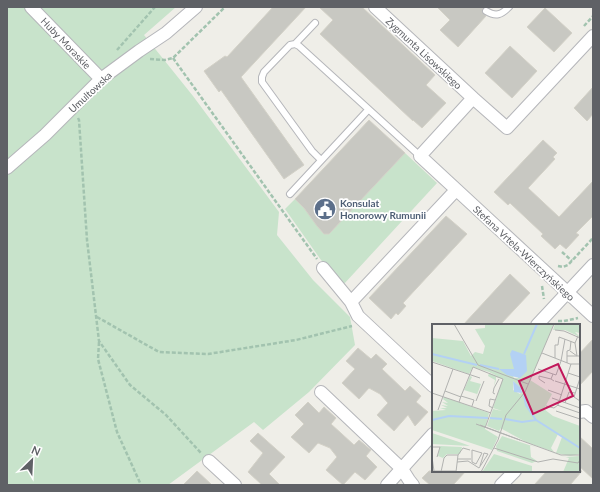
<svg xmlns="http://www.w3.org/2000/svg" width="600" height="492" viewBox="0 0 600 492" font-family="Lato,sans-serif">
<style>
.green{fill:#c8e3cb}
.building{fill:#c8c8c2;stroke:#d3d1c7}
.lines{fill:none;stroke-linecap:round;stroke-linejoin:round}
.lane-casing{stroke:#b5b6ba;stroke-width:8}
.street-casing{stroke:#b5b6ba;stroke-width:14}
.path{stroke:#a2c3af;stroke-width:2.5;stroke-dasharray:4 2;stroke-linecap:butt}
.lane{stroke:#fff;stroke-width:6}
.street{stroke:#fff;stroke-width:12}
.labels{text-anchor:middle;stroke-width:3.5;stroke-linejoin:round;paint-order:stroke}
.street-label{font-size:10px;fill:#5f6166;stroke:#fff}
.service-label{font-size:10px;font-weight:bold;fill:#4e5e75;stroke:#fff;text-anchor:start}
.inset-river{fill:none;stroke:#b3d1f4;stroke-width:2}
.inset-road{fill:none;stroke:#b1b2b0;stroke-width:1}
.view{fill:#c2185b;fill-opacity:0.15;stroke:#c2185b;stroke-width:2}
.inset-edge{fill:none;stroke:#5f6166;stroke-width:2}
</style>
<rect width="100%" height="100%" fill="#efeee8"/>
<path class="green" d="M7 7H176L144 35 193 96 279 212 277 235 313 280 350 317 355 345 309 392 263 430 254 422 168 485H7Z
M405 153 437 183 344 284 321 260 285 209 295 199 304 208 317 225V226L324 234H329Z"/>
<path class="building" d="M273 7H306L241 77 304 165 284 179 221 90 219 92 204 71 225 56 227 57Z
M319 7H362L435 75 426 85 446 103 422 128 413 120V121L320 34 333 20Z
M437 7H484L482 12 486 16 458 47 440 30 450 20Z
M545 8 572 33 554 52 527 27Z
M510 46 537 71 512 98 485 73Z
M593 87V114L587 121 574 108Z
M369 120 405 153 329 234H324L317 226 304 208 295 199Z
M543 140 557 153 553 157 555 159 528 188 559 217 593 181V216L576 233 579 235 566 249 560 244 555 249 541 236 543 234 510 203 508 205 494 192Z
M446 216 467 234 403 303 406 306 398 315 396 313 391 319 369 298Z
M510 274 530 293 500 325H463Z
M593 339V371L579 386V354Z
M358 348 371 359 376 354 387 364 382 369 405 391 410 386 421 396 416 402 428 412 415 426 408 415 394 431 377 415 388 403 380 394 369 388 359 399 342 383 355 369 346 361Z
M308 402 319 413 324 407 336 418 331 424 342 434 354 445 359 440 371 450 366 456 377 467 365 480 355 472 343 485 326 470 337 457 330 448 318 443 309 453 291 437 304 424 295 415Z
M258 433 285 457 269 474 280 485H262L248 472 263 453 250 441Z
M579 436 593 449V479L579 466Z
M197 471 212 485H183Z
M429 471H466L453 485H430L422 478Z
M547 471H582L570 485H534Z"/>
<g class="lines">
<g class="lane-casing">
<path id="lane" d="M486 11C496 17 501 15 509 7
M295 44 315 23
M321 160 312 151 262 82V77L264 72 290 45 295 44 299 46 420 156
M290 194 368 110"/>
</g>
<g class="street-casing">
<path id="street" d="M31 7 101 79
M375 7 473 98
M593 36 507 128 473 98 420 156 593 316
M7 168 45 135 101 79 139 51 166 33 196 7
M323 268 351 302 358 316 433 386
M351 302 456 190
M537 325 593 265
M321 392 402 469 409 480 413 485
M579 412 586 411 593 417
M209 461 235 485
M387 485 433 434
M501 485 515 471"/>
</g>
<path class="path" d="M584 26 593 16
M117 50 155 7
M173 58 317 259
M150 59 165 60 173 58 225 7
M78 118 79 120 87 240 99 341 130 385 166 415 201 453
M562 252 572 261
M558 266 563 267 568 265 593 238
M542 286 544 299
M97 317 159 352 208 354 296 340 352 326
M558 321H564L578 318
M99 342 98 359 117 432 141 485"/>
<use href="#lane" class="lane"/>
<use href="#street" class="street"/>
</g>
<defs>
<g id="civic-disc" transform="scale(1.15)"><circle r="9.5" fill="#5c6f8a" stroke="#fff"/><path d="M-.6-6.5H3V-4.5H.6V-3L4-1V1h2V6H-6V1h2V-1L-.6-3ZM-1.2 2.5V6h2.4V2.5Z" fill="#fff"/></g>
</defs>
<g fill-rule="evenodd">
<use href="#civic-disc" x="325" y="209"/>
</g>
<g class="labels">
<g class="street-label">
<text transform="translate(66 43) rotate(46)" y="4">Huby Moraskie</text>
<text transform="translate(424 53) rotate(43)" y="4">Zygmunta Lisowskiego</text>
<text transform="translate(90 92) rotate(-43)" y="4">Umultowska</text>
<text transform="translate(524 253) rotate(43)" y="4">Stefana Vrtela-Wierczyńskiego</text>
</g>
<g class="service-label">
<text x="340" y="207">Konsulat<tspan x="340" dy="12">Honorowy Rumunii</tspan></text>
</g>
</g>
<g transform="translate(432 324)">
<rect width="148" height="148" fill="#efeee8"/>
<path d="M53 0H122L98 56 120 70 112 85 121 92 148 102V130L138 132 124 129 130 113 126 110 119 124 122 128 94 118 70 105 69 107V104L67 107 55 102 61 85 70 87 61 84 71 54 70 55 64 53V56L62 62 63 56 56 52 57 49 69 54 57 48 41 43 37 50 0 37V14L31 17 39 32 43 28 51 30 53 22 43 5 53 4ZM87 29 94 39 85 46 86 54H82L80 50 84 45 81 32ZM81 57 90 66 88 70 81 66ZM123 0H148V9L143 8 148 13 133 6H121ZM38 52 40 53 38 57 49 60 43 76 45 70 32 66ZM12 73 57 89 53 105 66 113 60 126 0 106V87L14 86 8 84H15L9 81 16 82 10 78 16 79 11 75ZM0 109 30 119 38 122 0 120ZM70 112 106 124 98 121 99 133 105 137 100 139 65 127 64 122ZM8 122 30 123 28 130H15L11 134 6 132ZM114 127 134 133 147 132 148 148H131L137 134 130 132ZM62 130 100 142V148H50Z" fill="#c8e3cb" fill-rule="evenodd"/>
<path d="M80 26 94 31 95 47 88 54 75 51 67 45H82L78 30ZM81 57 89 64 90 69 82 68Z" fill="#b3d1f4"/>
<path class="inset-river" d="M0 30 45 41M92 30 105 0M48 41 67 45M92 71 94 81 104 96M58 94 70 95M73 95 90 98 104 96 148 124M0 96 17 92 56 94"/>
<path class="inset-road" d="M22 0 46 41 96 60M123 6 132 7 148 14M138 27 145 32 143 19M110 29 138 40H148M135 32H148M123 34V21H126L127 13 143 19 146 12M129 37 133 15M0 38 48 54M135 39V27L138 26 139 17M106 45 121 50M136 49 148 53M148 54 142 73 148 77M122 57 119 55 121 50 124 51 129 37M123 57 148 65M113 59 107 55V52L119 55M116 66 130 71M13 67 29 73M0 69 59 89M63 70 61 69 62 64 67 55M29 72 41 43 71 55 53 104M120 74 148 84M44 77 52 57M27 78 29 72 42 76 40 82M133 79 137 68 143 69M125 81 148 89M114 82 122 84 126 81 139 40M61 84 57 82 58 75 63 76M6 86 21 45M124 87 148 95M44 100 129 131H148M48 101 88 116M66 116 74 91 93 68 122 0M0 123H8L5 133M62 124 106 138 121 135 146 139 148 136M40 126 50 129 44 140 40 138ZM26 131 31 124 38 126M0 133 2 147M26 135H39M25 138 36 137 47 144 56 130 52 129 48 142M0 147H24M9 148 12 134 15 131H26L24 148M49 148 66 116"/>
<path class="view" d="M126 40 141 72 101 90 87 57Z"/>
<rect width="148" height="148" class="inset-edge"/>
</g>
<rect width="600" height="492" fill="none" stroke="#5f6166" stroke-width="16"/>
<g transform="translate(32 460) rotate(24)" stroke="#ffffff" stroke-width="3" paint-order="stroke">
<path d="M0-3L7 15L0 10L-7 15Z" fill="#5f6166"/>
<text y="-6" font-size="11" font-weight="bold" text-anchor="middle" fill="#5f6166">N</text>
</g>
</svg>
